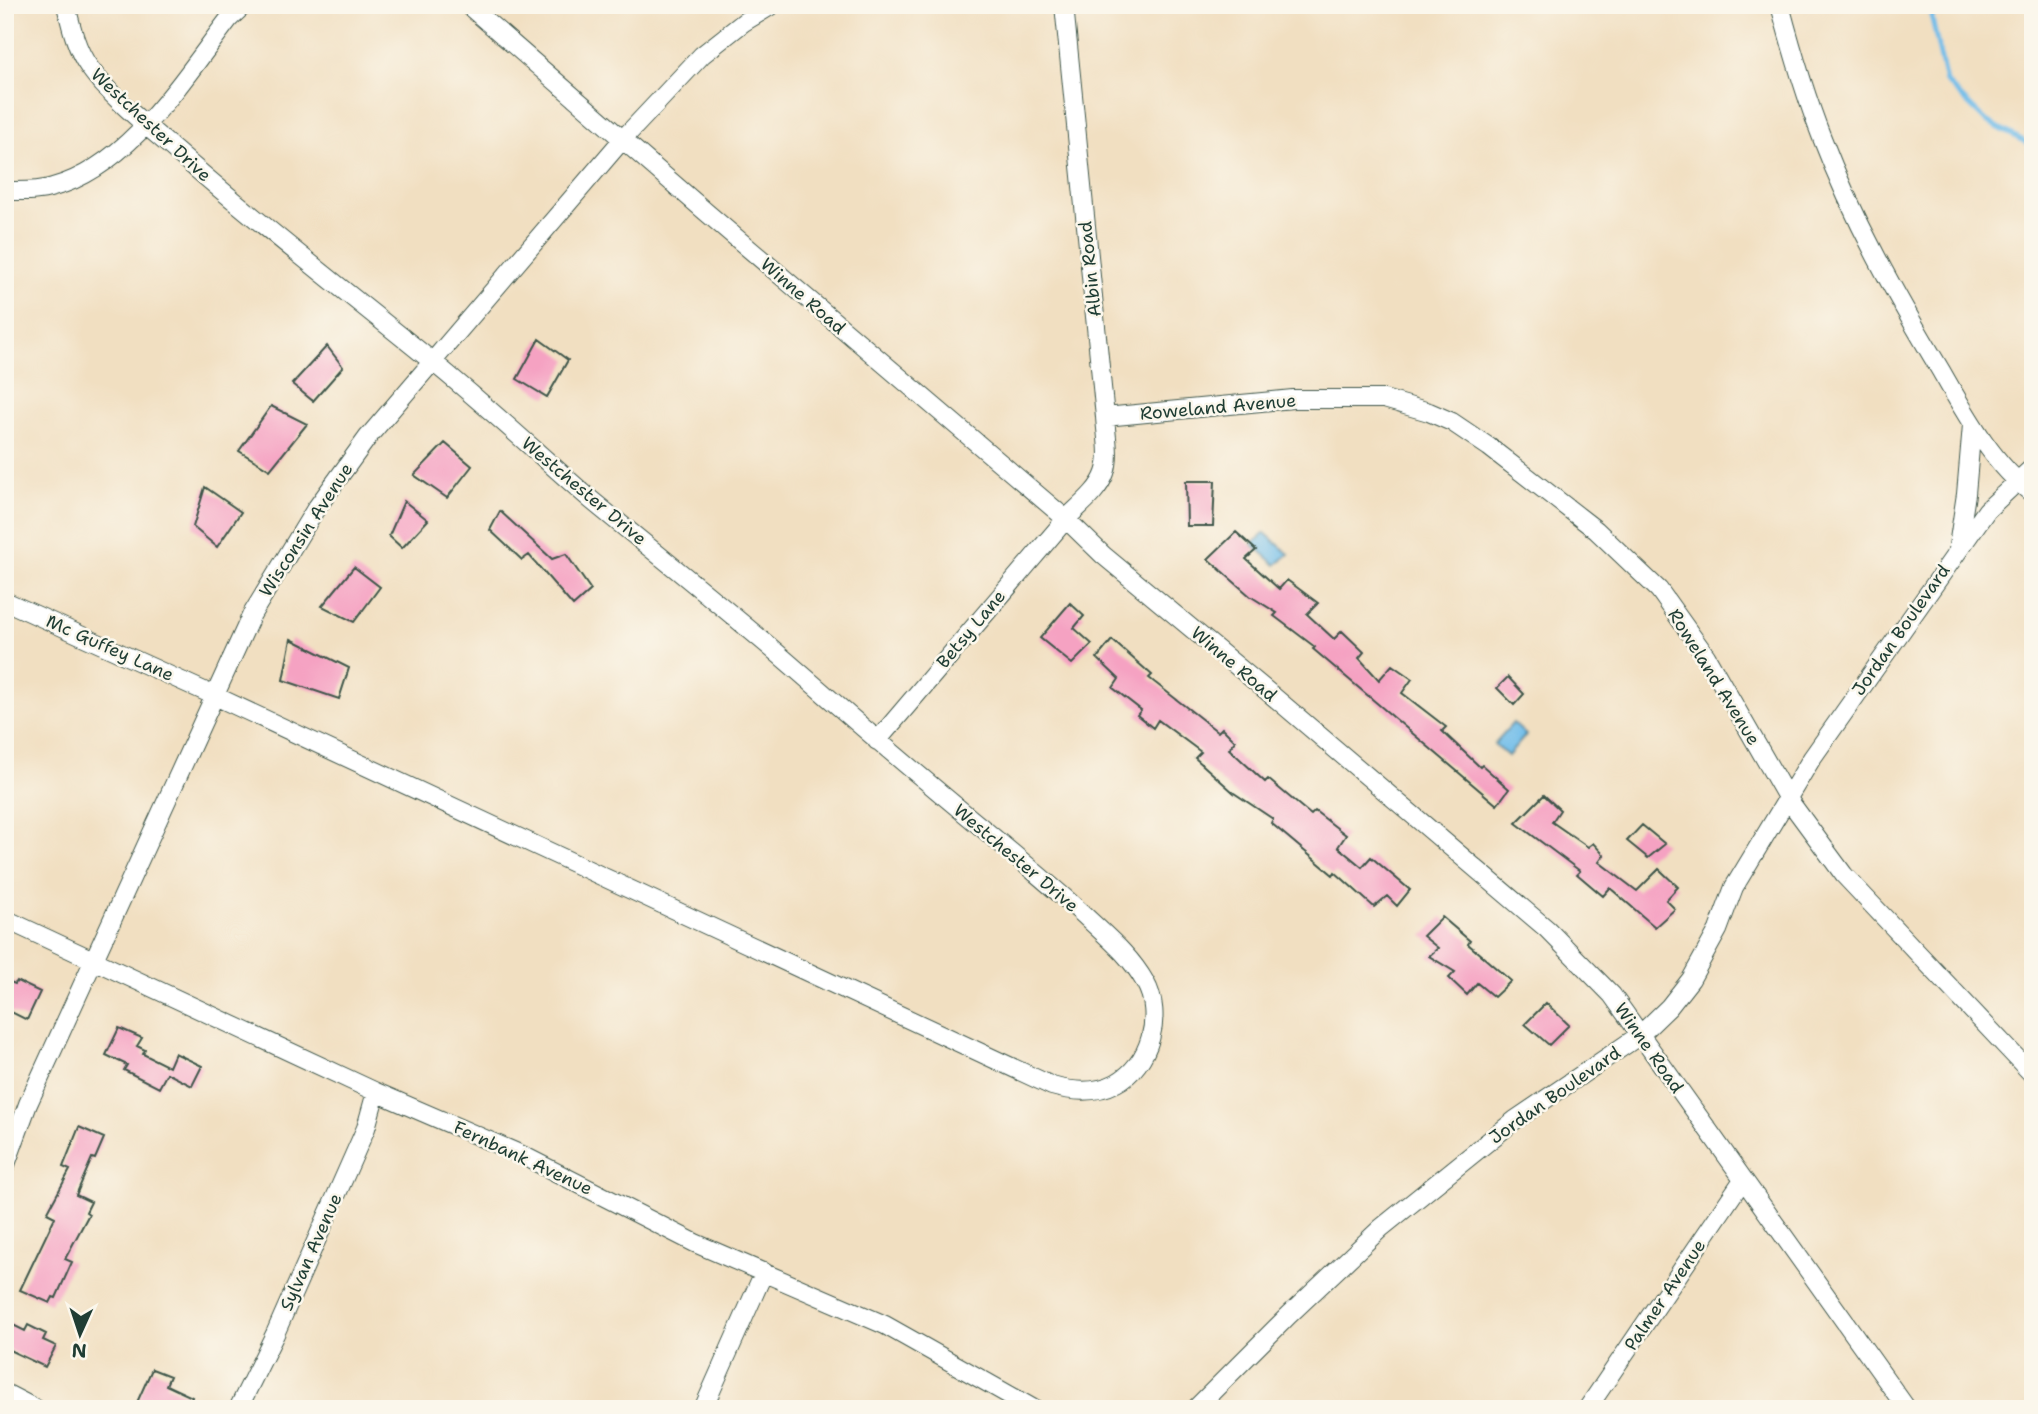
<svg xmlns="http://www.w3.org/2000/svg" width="2038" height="1414" viewBox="0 0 2038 1414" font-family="'Shantell Sans',sans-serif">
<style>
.water{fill:#6ebce9;stroke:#467c8e;stroke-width:2}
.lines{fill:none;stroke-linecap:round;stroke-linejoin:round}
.stream{stroke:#6ebce9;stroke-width:5}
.building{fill:#f5a2c2}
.street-casing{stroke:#3e5549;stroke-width:20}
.street{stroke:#fff;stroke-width:18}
.labels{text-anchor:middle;stroke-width:5;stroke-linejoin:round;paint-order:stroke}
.street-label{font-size:18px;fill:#1f3d34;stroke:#fbf7ec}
</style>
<rect width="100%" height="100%" fill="#fbf7ec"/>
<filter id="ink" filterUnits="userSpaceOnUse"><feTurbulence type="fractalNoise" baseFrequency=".0143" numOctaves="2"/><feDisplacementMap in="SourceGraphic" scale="14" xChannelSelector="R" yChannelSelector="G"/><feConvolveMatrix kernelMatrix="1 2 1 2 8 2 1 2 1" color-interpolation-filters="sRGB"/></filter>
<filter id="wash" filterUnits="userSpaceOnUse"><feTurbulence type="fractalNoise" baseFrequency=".00686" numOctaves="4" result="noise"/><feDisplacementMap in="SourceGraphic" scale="28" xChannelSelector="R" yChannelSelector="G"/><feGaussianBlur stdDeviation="1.57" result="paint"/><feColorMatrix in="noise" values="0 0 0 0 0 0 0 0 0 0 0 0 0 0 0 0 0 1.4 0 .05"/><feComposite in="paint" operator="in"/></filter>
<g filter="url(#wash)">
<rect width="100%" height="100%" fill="#f1dfc1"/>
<path class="water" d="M1265 533 1289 554 1276 565 1252 544Z
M1513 723 1526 735 1508 756 1494 744Z"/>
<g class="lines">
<path class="stream" d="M1933 5 1932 19 1946 82 1986 121 2033 146"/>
</g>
<g id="blocks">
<path class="building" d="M539 339 568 360 547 397 517 379Z
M327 346 343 367 313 401 292 384Z
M271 406 307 424 270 470 239 451Z
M445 443 472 466 447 498 414 475Z
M1186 481H1215L1213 526H1187Z
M205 487 241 512 217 547 193 527Z
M404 501 428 520 402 548 389 536Z
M500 511 552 559 566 554 591 590 573 606 529 555 522 560 490 530Z
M1236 532 1256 550 1246 559 1279 589 1287 580 1318 603 1307 614 1334 639 1342 631 1364 652 1359 658 1379 680 1392 665 1412 679 1402 693 1446 727 1442 731 1480 767 1482 765 1509 789 1497 805 1313 649 1315 647 1274 616 1277 613 1250 596 1208 559Z
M354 567 380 587 354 622 322 606Z
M1070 603 1084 616 1074 628 1092 644 1072 664 1040 638Z
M291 639 349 668 339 699 283 680Z
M1112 640 1152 675 1149 678 1218 732 1222 728 1235 741 1229 749 1265 782 1268 779 1311 815 1315 811 1346 835 1338 847 1362 867 1371 857 1410 890 1397 906 1387 896 1374 907 1335 872 1333 875 1271 823 1273 819 1234 793 1195 758 1201 752 1158 720 1153 728 1137 715 1141 710 1113 688 1119 679 1097 658Z
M1508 677 1524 694 1514 705 1497 688Z
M1544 795 1560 810 1552 822 1588 847 1593 843 1604 855 1599 862 1637 891 1659 869 1678 887 1666 900 1675 909 1655 927 1610 888 1603 896 1577 874 1580 871 1516 823Z
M1642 825 1665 844 1648 858 1627 841Z
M1442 917 1470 941 1468 944 1511 981 1494 997 1477 983 1467 995 1449 978 1455 972 1429 956 1438 948 1423 936Z
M5 980 15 984 17 981 40 992 27 1020 5 1009Z
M1546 1003 1569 1025 1549 1045 1525 1024Z
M119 1028 142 1038 137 1046 145 1050 143 1054 169 1067 175 1053 202 1066 192 1086 167 1073 159 1088 124 1070 127 1065 106 1055Z
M79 1127 104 1138 95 1159 92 1158 76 1195 91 1202 86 1212 89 1214 65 1259 72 1262 56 1298 53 1297 50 1303 20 1290 55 1217 47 1213 70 1170 63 1167Z
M5 1321 25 1331 28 1325 46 1334 43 1340 56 1346 45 1367 5 1348Z
M152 1369 170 1376 166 1385 192 1397 187 1409H134Z"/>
</g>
</g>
<g filter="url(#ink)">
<use href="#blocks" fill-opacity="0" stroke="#3e5549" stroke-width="2"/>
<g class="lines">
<g class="street-casing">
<path id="street" d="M468 5 706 212 1066 519 1103 555 1267 691 1547 929 1612 995 1907 1409
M1780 5C1792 50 1805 95 1822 138 1853 219 1896 296 1941 371 1965 413 1993 465 2033 494
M5 191C21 191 38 192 53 187 129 167 184 77 229 19L244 5
M1105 417 1293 399H1384L1429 412 1452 422 1489 447 1596 530 1659 590 1706 656 1788 799 1844 875 2033 1075
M1958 546 1966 494 1972 425
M5 601 215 696 1052 1086C1073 1092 1095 1094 1116 1083 1150 1065 1164 1015 1145 982 1130 955 1106 936 1084 915 1033 869 979 826 926 781 875 739 826 695 776 652 715 600 652 550 590 499 536 452 484 403 428 358 344 290 259 224 178 153 151 129 110 97 89 67 76 49 71 26 66 5
M877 741 1066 519C1079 506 1099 491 1105 473 1111 456 1106 435 1105 417L1064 5
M5 919 376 1092 522 1155 695 1243 885 1325 1034 1409
M5 1167 28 1104 252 614 315 510 368 437 622 140 702 55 744 22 772 5
M5 1393 36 1409
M238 1409 275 1334 366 1128 376 1092
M703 1409 764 1272
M1195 1409 1289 1315 1381 1228 1515 1120 1640 1035 1669 1007 1691 979 1718 930 1734 887 1812 758 1987 510 2033 467
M1587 1409 1742 1181"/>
</g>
<use href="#street" class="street"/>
</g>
</g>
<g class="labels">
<g class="street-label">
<text transform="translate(151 125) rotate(43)" y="6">Westchester Drive</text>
<text transform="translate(1090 269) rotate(-96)" y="6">Albin Road</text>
<text transform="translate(803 296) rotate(41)" y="6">Winne Road</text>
<text transform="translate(1218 407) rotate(-5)" y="6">Roweland Avenue</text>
<text transform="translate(584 491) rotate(40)" y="6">Westchester Drive</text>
<text transform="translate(306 530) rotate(-57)" y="6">Wisconsin Avenue</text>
<text transform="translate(971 629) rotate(-50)" y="6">Betsy Lane</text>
<text transform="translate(1901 630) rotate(-55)" y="6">Jordan Boulevard</text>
<text transform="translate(110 648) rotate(24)" y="6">Mc Guffey Lane</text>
<text transform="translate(1234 664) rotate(40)" y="6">Winne Road</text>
<text transform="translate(1714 677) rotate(58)" y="6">Roweland Avenue</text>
<text transform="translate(1016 858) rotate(40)" y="6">Westchester Drive</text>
<text transform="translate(1649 1048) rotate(55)" y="6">Winne Road</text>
<text transform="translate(1555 1095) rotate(-35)" y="6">Jordan Boulevard</text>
<text transform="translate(523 1158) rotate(25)" y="6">Fernbank Avenue</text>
<text transform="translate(311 1252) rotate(-66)" y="6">Sylvan Avenue</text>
<text transform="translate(1665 1295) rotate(-56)" y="6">Palmer Avenue</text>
</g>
</g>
<rect width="2038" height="1414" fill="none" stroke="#fbf7ec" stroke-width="28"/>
<g transform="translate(80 1334) rotate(183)" stroke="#fbf7ec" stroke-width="5" paint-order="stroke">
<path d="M0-5L12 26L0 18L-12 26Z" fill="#1f3d34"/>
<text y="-10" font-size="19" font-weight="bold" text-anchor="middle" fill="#1f3d34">N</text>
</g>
</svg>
